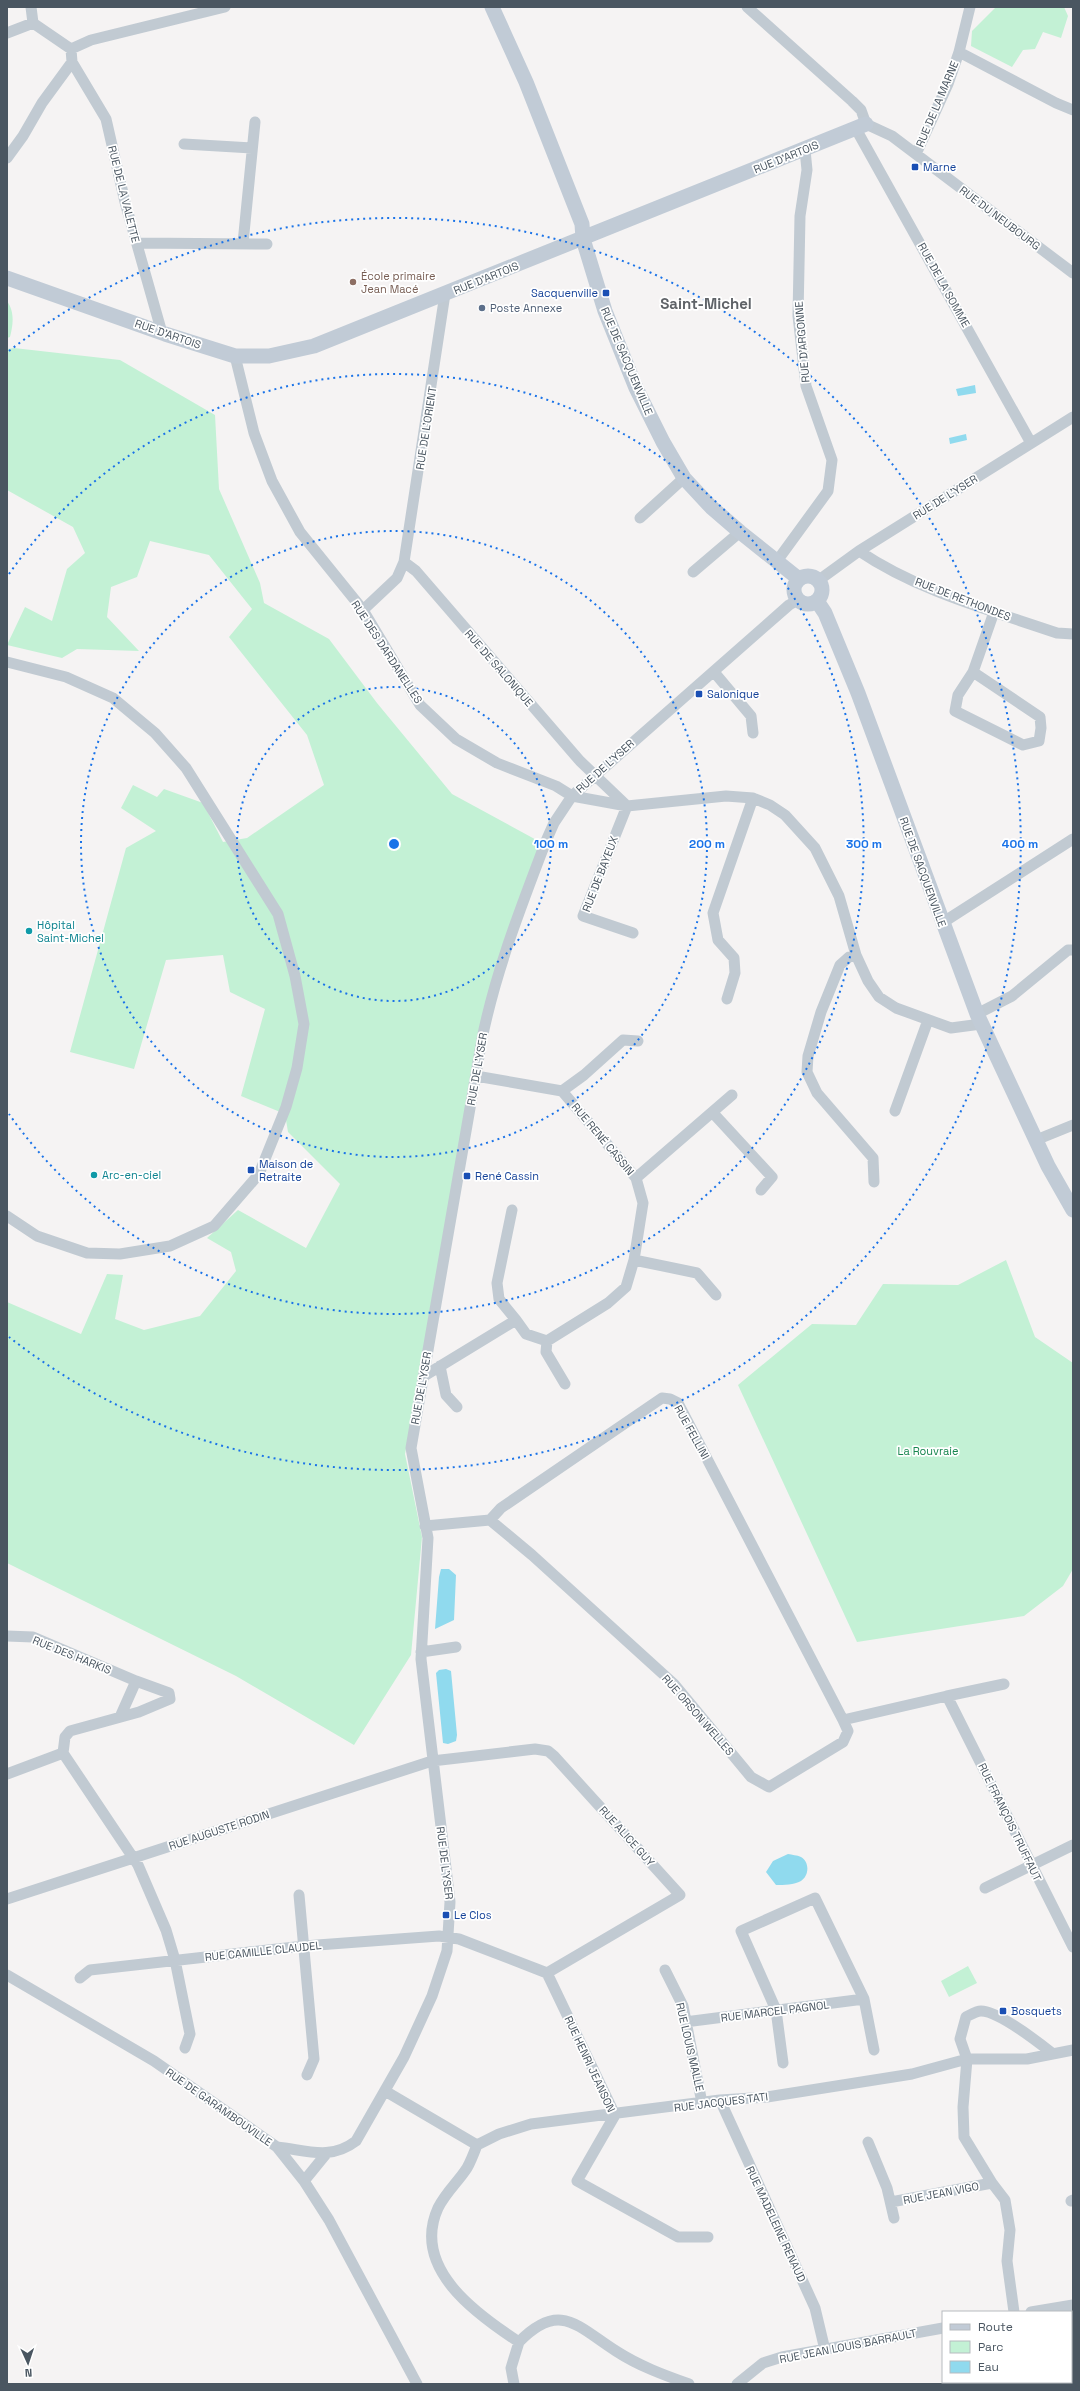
<svg xmlns="http://www.w3.org/2000/svg" width="1080" height="2391" viewBox="0 0 1080 2391" font-family="'Space Grotesk',sans-serif">
<style>
.green{fill:#c3f1d5}
.water{fill:#90daee}
.lines{fill:none;stroke-linecap:round;stroke-linejoin:round}
.street{stroke:#c1cad2;stroke-width:11}
.secondary{stroke:#c1cbd6;stroke-width:15}
.ring{fill:none;stroke:#1a73e8;stroke-width:2;stroke-dasharray:2 4}
.transit-dot{fill:#1a4fb4;stroke:#fff;stroke-width:1.5}
.education-dot{fill:#8d6e63;stroke:#fff;stroke-width:1.5}
.service-dot{fill:#5c6f8a;stroke:#fff;stroke-width:1.5}
.culture-dot{fill:#0f9aa8;stroke:#fff;stroke-width:1.5}
.labels{text-anchor:middle;stroke-width:3.5;stroke-linejoin:round;paint-order:stroke}
.street-label{font-size:11px;fill:#4a5661;stroke:#fff}
.transit-label{font-size:11px;fill:#164399;stroke:#fff;text-anchor:start}
.education-label{font-size:11px;fill:#785e54;stroke:#fff;text-anchor:start}
.service-label{font-size:11px;fill:#4e5e75;stroke:#fff;text-anchor:start}
.culture-label{font-size:11px;fill:#0d838f;stroke:#fff;text-anchor:start}
.park-label{font-size:11px;fill:#17864f;stroke:#fff}
.district-label{font-size:15px;font-weight:bold;fill:#5f6368;stroke:#fff}
.centre{fill:#1a73e8;stroke:#fff;stroke-width:2}
.ring-label{font-size:12px;text-anchor:middle;font-weight:bold;fill:#1a73e8;stroke:#fff;stroke-width:3.5;stroke-linejoin:round;paint-order:stroke}
</style>
<rect width="100%" height="100%" fill="#f5f3f3"/>
<path class="green" d="M996 7H1064L1068 16 1061 38 1043 32 1035 49 1023 50 1012 67 971 46 972 31Z
M7 301C15 312 13 325 10 337L7 338Z
M14 348 120 360 215 415 219 489 260 583 264 603 329 639 377 703 452 794 542 843 486 1001 449 1227 405 1454 422 1537 411 1655 354 1745 236 1676 7 1563V1302L81 1334 107 1274 123 1275 115 1319 144 1330 200 1316 236 1271 231 1252 207 1238 238 1210 306 1248 340 1184 288 1132 285 1114 241 1096 265 1009 230 992 223 955 166 960 134 1069 70 1052 126 848 156 831 121 808 133 785 157 797 164 789 203 803 223 842 247 838 324 785 307 735 229 637 252 609 209 555 150 541 137 577 111 587 107 617 139 651 77 649 62 658 7 645 25 607 52 621 67 569 85 553 73 527 7 490V349Z
M1006 1260 1035 1337 1073 1363V1569L1063 1586 1024 1616 857 1642 738 1385 812 1324 856 1325 883 1284 958 1285Z
M968 1966 977 1983 949 1997 941 1981Z
M1071 2372H1073V2384H1016L1071 2382Z"/>
<path class="water" d="M975 385 976 393 958 396 956 389Z
M966 434 967 440 950 444 949 438Z
M441 1569H449L456 1575 454 1620 435 1629 439 1577Z
M446 1669 451 1671 457 1735 456 1741 448 1744 443 1743 436 1673 439 1670Z
M788 1854C792 1855 797 1855 801 1857 810 1862 809 1876 801 1881 794 1885 784 1885 776 1885L766 1872 773 1861Z"/>
<g class="lines">
<path class="street" d="M31 7 33 23
M747 7 852 101 861 110 866 124 892 136 1073 273
M7 33 33 23 71 49
M71 49 72 62 106 119 125 202 162 333
M71 49 91 40 225 7
M959 52 1056 103 1073 110
M856 129 1031 443
M184 144 252 148
M916 154 948 84 959 52 970 7
M7 158 23 136 42 103 72 62
M137 243 267 244
M243 243 255 122
M235 356 254 433 272 481 300 532 363 610 420 705 456 739 497 763 556 786 572 796 627 806 726 796 753 798 770 805 785 815 815 848 839 896 856 955 868 981 879 997 896 1008 951 1028 981 1024
M640 518 684 478
M859 551C918 591 990 610 1057 633L1073 634
M777 561 828 491 832 460 806 386 798 316 800 216 807 170 805 150
M404 562 416 571 580 761 627 806
M693 572 740 532
M819 580 859 551 1073 417
M363 610 397 578 404 562 445 294
M7 662 66 677 113 698 155 733 186 768 278 914 295 976 304 1024 297 1068 286 1107 259 1174 214 1226 170 1246 120 1254 87 1253 37 1236 7 1216
M714 672 751 716 753 733
M973 672 958 695 955 711 1023 745 1039 741 1041 728 1040 717 973 672 994 612
M627 806 583 916 633 933
M942 923 1073 839
M856 955 849 957 840 965 821 1012 808 1056 807 1072 817 1093 873 1158 874 1182
M727 999 735 973 734 958 718 940 713 913 753 798
M977 1014 1012 996 1068 950H1073
M476 1076 562 1091 584 1075 623 1040 638 1041
M562 1091 636 1178 643 1203 634 1260 697 1273 716 1295
M895 1111 928 1020
M713 1113 772 1177 761 1190
M1036 1140 1073 1125
M636 1178 732 1095
M512 1210 497 1283 499 1299 516 1320
M547 1341 546 1352 565 1384
M440 1366 446 1395 457 1407
M424 1376 516 1320 526 1334 547 1341 608 1303 626 1287 634 1260
M425 1526 490 1520 501 1508 662 1398 670 1399 678 1403 843 1720 848 1731 843 1742 769 1787 751 1777 674 1684 532 1555 490 1520
M7 1636 33 1637 136 1681 169 1693 170 1699 139 1712 70 1731 65 1737 63 1753
M421 1652 456 1647
M947 1696 1004 1684
M120 1717 136 1681
M843 1720 947 1696 1073 1947
M63 1753 138 1865 166 1930 175 1960 190 2034 185 2048
M7 1774 63 1753
M985 1888 1073 1845
M299 1895 314 2059 307 2075
M7 1899 432 1761 535 1749 548 1751 554 1756 680 1895 547 1973
M665 1970 683 2006 702 2103
M7 1975 154 2061 277 2147 304 2181 329 2220 417 2384
M80 1978 90 1970 304 1946 439 1936 459 1939 547 1973 615 2115 577 2181 678 2237H708
M685 2022 864 1999
M783 2063 776 2010 741 1931 815 1898 864 1999 874 2050
M385 2091 477 2145
M720 2100 815 2308 825 2350
M868 2142 887 2188 894 2218
M477 2145 499 2134 531 2124 720 2100 767 2097 912 2074 967 2059H1027L1073 2050
M477 2145C474 2153 471 2161 467 2168 458 2182 446 2192 438 2208 411 2268 476 2314 519 2342L511 2368 514 2384
M277 2147C306 2150 330 2161 356 2141L404 2057 432 1996 447 1951 450 1902 421 1659 428 1538 411 1448 482 1039C496 970 521 907 546 841L554 823 572 796 789 605 798 600
M304 2181 326 2154
M1071 2201 1073 2200
M891 2202 992 2183
M1014 2312 1007 2261 1010 2230 1005 2200 992 2183 964 2137 963 2107 967 2059 960 2039 966 2017C970 2015 976 2011 981 2011 998 2011 1038 2042 1052 2053
M1031 2312 1073 2305
M519 2342C560 2300 578 2327 616 2351 639 2366 664 2375 689 2384
M737 2384 763 2363 782 2357 943 2328"/>
<path class="secondary" d="M492 7 526 82 582 224 583 239 605 311 636 388 663 442 684 478 711 507 740 532 799 579
M7 278 165 334 235 356H269L314 346 866 124
M794 590a14 14 0 1 1 28 0a14 14 0 1 1-28 0Z
M817 601 825 613 858 693 977 1014 1048 1166 1073 1210"/>
</g>
<g class="ring">
<circle cx="394" cy="844" r="157"/>
<circle cx="394" cy="844" r="313"/>
<path d="M9 574A470 470 0 1 1 9 1114"/>
<path d="M9 351A626 626 0 1 1 9 1337"/>
</g>
<g class="transit-dot">
<rect x="911" y="163" width="8" height="8" rx="2"/>
<rect x="602" y="289" width="8" height="8" rx="2"/>
<rect x="695" y="690" width="8" height="8" rx="2"/>
<rect x="247" y="1166" width="8" height="8" rx="2"/>
<rect x="463" y="1172" width="8" height="8" rx="2"/>
<rect x="442" y="1911" width="8" height="8" rx="2"/>
<rect x="999" y="2007" width="8" height="8" rx="2"/>
</g>
<circle class="education-dot" cx="353" cy="282" r="4"/>
<circle class="service-dot" cx="482" cy="308" r="4"/>
<g class="culture-dot">
<circle cx="29" cy="931" r="4"/>
<circle cx="94" cy="1175" r="4"/>
</g>
<g class="labels">
<g class="street-label">
<text transform="translate(937 104) rotate(-67)" y="4">RUE DE LA MARNE</text>
<text transform="translate(786 157) rotate(-22)" y="4">RUE D'ARTOIS</text>
<text transform="translate(124 194) rotate(76)" y="4">RUE DE LA VALETTE</text>
<text transform="translate(1000 218) rotate(37)" y="4">RUE DU NEUBOURG</text>
<text transform="translate(486 278) rotate(-22)" y="4">RUE D'ARTOIS</text>
<text transform="translate(944 285) rotate(61)" y="4">RUE DE LA SOMME</text>
<text transform="translate(168 334) rotate(19)" y="4">RUE D'ARTOIS</text>
<text transform="translate(802 342) rotate(-95)" y="4">RUE D'ARGONNE</text>
<text transform="translate(627 361) rotate(67)" y="4">RUE DE SACQUENVILLE</text>
<text transform="translate(426 428) rotate(-81)" y="4">RUE DE L'ORIENT</text>
<text transform="translate(945 497) rotate(-32)" y="4">RUE DE L'YSER</text>
<text transform="translate(963 599) rotate(21)" y="4">RUE DE RETHONDES</text>
<text transform="translate(387 652) rotate(57)" y="4">RUE DES DARDANELLES</text>
<text transform="translate(499 668) rotate(49)" y="4">RUE DE SALONIQUE</text>
<text transform="translate(605 766) rotate(-42)" y="4">RUE DE L'YSER</text>
<text transform="translate(923 872) rotate(70)" y="4">RUE DE SACQUENVILLE</text>
<text transform="translate(600 874) rotate(-69)" y="4">RUE DE BAYEUX</text>
<text transform="translate(477 1069) rotate(-80)" y="4">RUE DE L'YSER</text>
<text transform="translate(603 1139) rotate(50)" y="4">RUE RENÉ CASSIN</text>
<text transform="translate(421 1388) rotate(-80)" y="4">RUE DE L'YSER</text>
<text transform="translate(692 1432) rotate(61)" y="4">RUE FELLINI</text>
<text transform="translate(72 1655) rotate(22)" y="4">RUE DES HARKIS</text>
<text transform="translate(698 1715) rotate(49)" y="4">RUE ORSON WELLES</text>
<text transform="translate(1010 1822) rotate(64)" y="4">RUE FRANÇOIS TRUFFAUT</text>
<text transform="translate(219 1830) rotate(-18)" y="4">RUE AUGUSTE RODIN</text>
<text transform="translate(627 1836) rotate(48)" y="4">RUE ALICE GUY</text>
<text transform="translate(445 1863) rotate(83)" y="4">RUE DE L'YSER</text>
<text transform="translate(263 1951) rotate(-6)" y="4">RUE CAMILLE CLAUDEL</text>
<text transform="translate(775 2011) rotate(-7)" y="4">RUE MARCEL PAGNOL</text>
<text transform="translate(690 2047) rotate(77)" y="4">RUE LOUIS MALLE</text>
<text transform="translate(590 2064) rotate(65)" y="4">RUE HENRI JEANSON</text>
<text transform="translate(721 2102) rotate(-7)" y="4">RUE JACQUES TATI</text>
<text transform="translate(219 2107) rotate(35)" y="4">RUE DE GARAMBOUVILLE</text>
<text transform="translate(941 2193) rotate(-11)" y="4">RUE JEAN VIGO</text>
<text transform="translate(776 2224) rotate(65)" y="4">RUE MADELEINE RENAUD</text>
<text transform="translate(848 2346) rotate(-11)" y="4">RUE JEAN LOUIS BARRAULT</text>
</g>
<g class="transit-label">
<text x="923" y="171">Marne</text>
<text x="598" y="297" text-anchor="end">Sacquenville</text>
<text x="707" y="698">Salonique</text>
<text x="259" y="1168">Maison de<tspan x="259" dy="13">Retraite</tspan></text>
<text x="475" y="1180">René Cassin</text>
<text x="454" y="1919">Le Clos</text>
<text x="1011" y="2015">Bosquets</text>
</g>
<g class="education-label">
<text x="361" y="280">École primaire<tspan x="361" dy="13">Jean Macé</tspan></text>
</g>
<g class="service-label">
<text x="490" y="312">Poste Annexe</text>
</g>
<g class="culture-label">
<text x="37" y="929">Hôpital<tspan x="37" dy="13">Saint-Michel</tspan></text>
<text x="102" y="1179">Arc-en-ciel</text>
</g>
<g class="park-label">
<text x="928" y="1455">La Rouvraie</text>
</g>
<g class="district-label">
<text x="706" y="309">Saint-Michel</text>
</g>
</g>
<circle cx="394" cy="844" r="6" class="centre"/>
<g class="ring-label">
<text x="551" y="848">100 m</text>
<text x="707" y="848">200 m</text>
<text x="864" y="848">300 m</text>
<text x="1020" y="848">400 m</text>
</g>
<rect width="1080" height="2391" fill="none" stroke="#4a5661" stroke-width="16"/>
<rect x="942" y="2311" width="130" height="72" fill="#ffffff" stroke="#b7bbc0"/>
<rect x="950" y="2324" width="20" height="6" fill="#c1cbd6" stroke="#b7bbc0"/>
<text x="978" y="2331" font-size="12" fill="#4a5661">Route</text>
<rect x="950" y="2341" width="20" height="12" fill="#c3f1d5" stroke="#b7bbc0"/>
<text x="978" y="2351" font-size="12" fill="#4a5661">Parc</text>
<rect x="950" y="2361" width="20" height="12" fill="#90daee" stroke="#b7bbc0"/>
<text x="978" y="2371" font-size="12" fill="#4a5661">Eau</text>
<g transform="translate(28 2363) rotate(177)" stroke="#ffffff" stroke-width="3" paint-order="stroke">
<path d="M0-3L7 15L0 10L-7 15Z" fill="#4a5661"/>
<text y="-6" font-size="11" font-weight="bold" text-anchor="middle" fill="#4a5661">N</text>
</g>
</svg>
